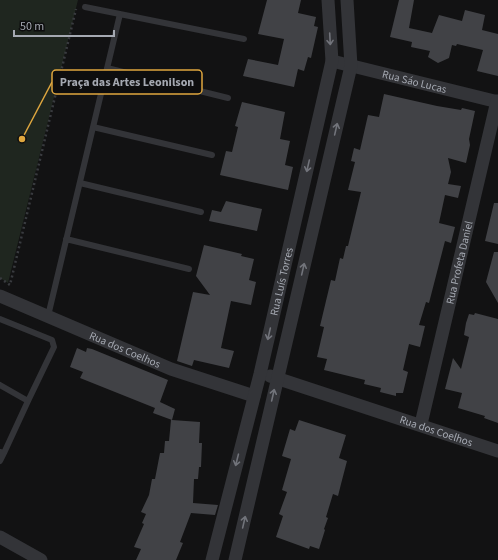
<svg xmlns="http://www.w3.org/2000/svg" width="498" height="560" viewBox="0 0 498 560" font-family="'Source Sans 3',sans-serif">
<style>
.green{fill:#1f261f}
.building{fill:#414246}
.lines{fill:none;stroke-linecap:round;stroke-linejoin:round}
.path{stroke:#393b3f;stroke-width:2.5;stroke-dasharray:2 3;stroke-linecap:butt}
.service{stroke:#333438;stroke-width:6}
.minor{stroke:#333438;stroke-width:13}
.oneway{stroke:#72747b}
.labels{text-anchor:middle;stroke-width:3;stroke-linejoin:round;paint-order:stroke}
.street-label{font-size:11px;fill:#a5a9b2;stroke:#0d0d0e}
.leader{fill:none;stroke:#dfa73f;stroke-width:1.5}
.callout-dot{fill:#dfa73f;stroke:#0d0d0e;stroke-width:1.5}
.callout{fill:#0d0d0e;stroke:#dfa73f;stroke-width:1.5}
.callout-label{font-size:12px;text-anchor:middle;font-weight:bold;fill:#a5a9b2}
</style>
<rect width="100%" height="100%" fill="#121213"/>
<path class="green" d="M0 0H78L8 283 0 278Z"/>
<path class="building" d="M267 0H301L298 13 316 17 314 26 318 27 311 58 308 57 304 71 298 69 294 87 243 76 248 59 278 65 284 39 258 34Z
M399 0H414L409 28 432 33 439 15 462 21 465 10 485 15 482 30 498 34V76L477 71 483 50 457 44 456 46 452 45 449 58 438 63 428 57 430 51 411 47 412 42 390 37Z
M384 94 437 106 461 110 462 108 475 111 469 139 470 145 466 163 448 158 451 172 448 184 461 186 458 198 445 195 439 223 455 227 451 243 445 241 429 303 426 302 419 325 425 326 420 347 409 344 403 370 408 372 403 393H396V396L380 392 381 388 364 384 365 380 324 370 327 359 317 357 324 327 320 326 331 280 335 281 340 258 343 259 346 246H348L361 192 348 190 355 162 351 161 354 148 360 150 368 115 379 117Z
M242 102 285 112 280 139 290 141 285 165 293 167 288 190 220 175 226 151 232 152 238 127 235 126Z
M226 201 262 209 257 231 209 221 212 210 221 212Z
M494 203H498V244L485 241Z
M204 245 242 254 241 256 254 259 249 280 256 282 251 305 231 301 221 348 234 351 229 368 194 360 192 366 177 361 193 292 210 295 196 276Z
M494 252H498V303L486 282Z
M475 313 498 319V423L484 418 485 416 458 408 462 393 445 389 453 358 461 369 469 337 464 335 466 323 469 314 474 315Z
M77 348 86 352 87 348 92 349 168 380 160 402 175 409 172 420 200 422 199 443H202L201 467H199L198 479H194L193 503 218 505 215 515 191 513 180 542 183 543 176 560H136L141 549 134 547 144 524 142 523 146 514 141 512 149 495 152 479H155L160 453H164L165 441H169L171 420H172L153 413 155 408 80 378 83 372 70 367Z
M299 420 346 435 339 458 347 461 341 484 338 496 333 494 326 517 328 518 324 529 325 530 319 549 310 546 309 549 276 537 283 516 279 514 287 492 282 490 291 459 282 456 290 429 295 431Z"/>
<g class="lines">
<path class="path" d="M0 278 10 285 76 9"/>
<path class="service" d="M85 7 244 39
M107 68 228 98
M93 127 212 155
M80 183 201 212
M66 239 189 269
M48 316 120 14
M0 319 52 340 54 347 28 401
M0 385 28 401 4 453 0 452
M0 461 4 453"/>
<g class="minor">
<path id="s1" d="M332 61 498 102"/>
<path id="s2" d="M0 296 171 369 254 396"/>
<path id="s3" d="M270 376 498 451"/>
<path id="s4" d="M421 424 497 101"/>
<path d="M0 537 41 560"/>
<path id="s5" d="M212 560 260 374 332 61 328 0"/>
<path d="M235 560 351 66 347 0"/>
</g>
</g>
<defs><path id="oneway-shaft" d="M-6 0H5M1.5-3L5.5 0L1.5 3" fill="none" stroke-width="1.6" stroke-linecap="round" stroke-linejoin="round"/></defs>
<g class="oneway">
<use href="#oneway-shaft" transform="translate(330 39) rotate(87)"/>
<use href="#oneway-shaft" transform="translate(336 129) rotate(-77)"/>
<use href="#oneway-shaft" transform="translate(308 166) rotate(103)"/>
<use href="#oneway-shaft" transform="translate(303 269) rotate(-77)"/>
<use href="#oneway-shaft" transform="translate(269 334) rotate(103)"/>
<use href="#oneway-shaft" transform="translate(273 395) rotate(-77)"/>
<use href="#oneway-shaft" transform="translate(237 460) rotate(104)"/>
<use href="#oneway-shaft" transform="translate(244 522) rotate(-77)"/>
</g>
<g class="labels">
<g class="street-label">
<text dy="4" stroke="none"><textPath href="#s1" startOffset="85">Rua Sáo Lucas</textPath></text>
<text dy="4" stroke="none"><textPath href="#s4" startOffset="166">Rua Profeta Daniel</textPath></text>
<text dy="4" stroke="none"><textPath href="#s5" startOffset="287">Rua Luís Torres</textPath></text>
<text dy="4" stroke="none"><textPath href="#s2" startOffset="136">Rua dos Coelhos</textPath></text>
<text dy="4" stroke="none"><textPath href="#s3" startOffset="175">Rua dos Coelhos</textPath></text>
</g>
</g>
<path class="leader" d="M22 139L52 82"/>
<circle class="callout-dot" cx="22" cy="139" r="4"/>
<rect class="callout" x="52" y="70" width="150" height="24" rx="4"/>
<g class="callout-label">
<text x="127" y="86">Praça das Artes Leonilson</text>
</g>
<path d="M14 30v6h100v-6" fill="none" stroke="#a5a9b2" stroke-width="2"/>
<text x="20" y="30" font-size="12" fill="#a5a9b2" stroke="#0d0d0e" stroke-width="3" paint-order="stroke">50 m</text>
</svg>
